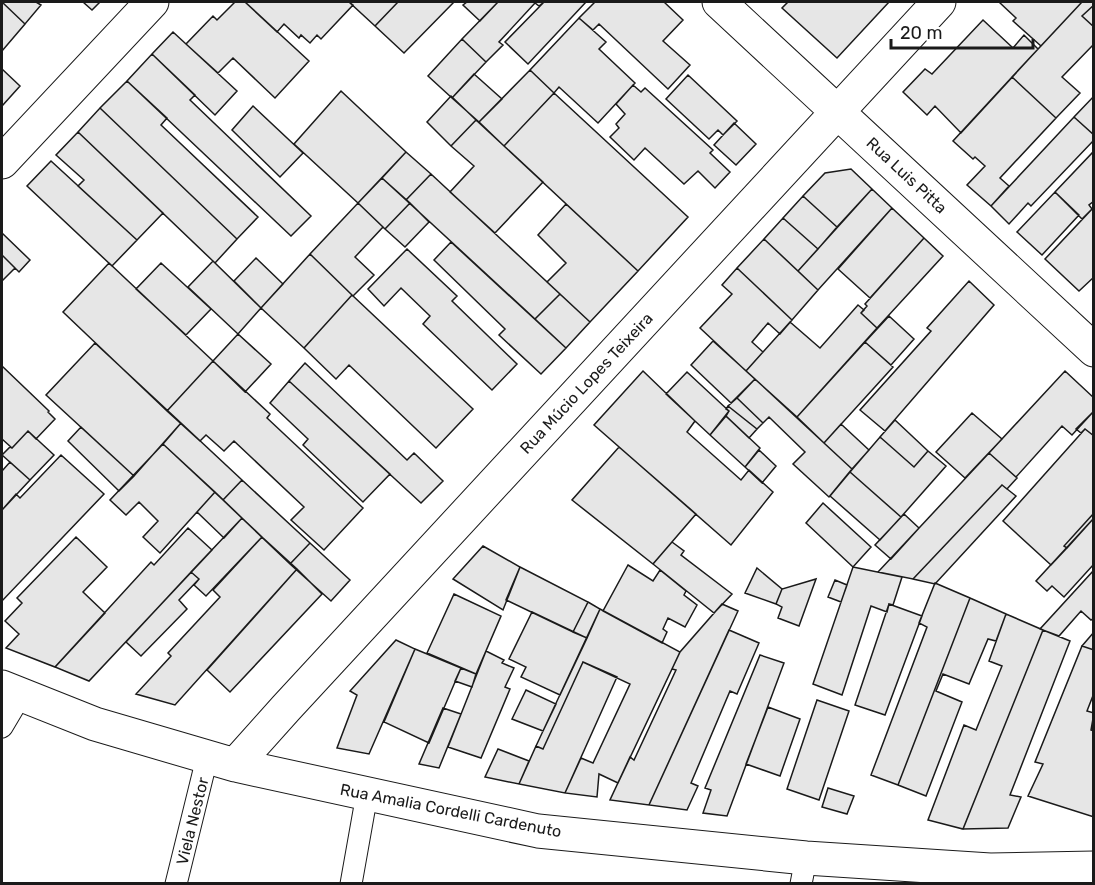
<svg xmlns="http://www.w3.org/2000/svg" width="1095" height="885" viewBox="0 0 1095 885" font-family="Rubik,sans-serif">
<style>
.building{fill:#e6e6e6;stroke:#1a1a1a;stroke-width:1.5}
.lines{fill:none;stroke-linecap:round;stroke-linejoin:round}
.lane-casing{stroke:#1a1a1a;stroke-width:23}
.street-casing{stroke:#1a1a1a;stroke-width:35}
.lane{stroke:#fff;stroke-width:21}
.street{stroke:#fff;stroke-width:33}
.labels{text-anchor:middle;stroke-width:4.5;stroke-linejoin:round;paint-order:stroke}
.street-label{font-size:16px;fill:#1a1a1a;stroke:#fff}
</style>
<rect width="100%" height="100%" fill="#fff"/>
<path class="building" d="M2 2 25 24 2 51Z
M2 2H36L41 5 25 24Z
M83 2H100L92 10Z
M235 2H245L309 61 275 98 233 58 218 73 186 44 213 16 217 20Z
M245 2H349L353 5 321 39 317 35 310 43 301 35 299 38 284 24 277 32Z
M349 2H398L375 26Z
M398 2H454L404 53 375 26Z
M467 2H498L480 21 463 5Z
M498 2H544L539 6 535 3 499 42 503 45 486 62 462 39Z
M544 2H586L528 64 505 42Z
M595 2H664L683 20 663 41 690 65 668 89 599 24 593 30 579 18Z
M788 2H889L837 58 782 8Z
M999 2H1082L1041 46 1013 21 1016 18Z
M1082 2H1094V5L1082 16 1094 27V44L1062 77 1080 93 1056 118 1012 77Z
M1094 5V27L1082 16Z
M579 18 606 42 599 49 635 83 598 123 559 87 554 93 530 70Z
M983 20 1013 48 1024 35 1038 49 961 133 935 106 927 115 903 92 925 69 932 74Z
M173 32 237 91 215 115 152 54Z
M462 39 486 62 452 98 428 76Z
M152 54 195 95 190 100 311 216 291 236 127 81Z
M2 69 20 86 2 106Z
M530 70 554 93 504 146 479 122Z
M474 74 502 99 479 122 452 98Z
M688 75 737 121 723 135 718 130 709 139 666 99Z
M1012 77 1056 118 1000 178 1009 186 991 206 967 185 985 166 975 157 973 159 953 141Z
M127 81 167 118 161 125 258 217 237 239 100 108Z
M633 85 641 92 645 88 713 150 710 153 730 172 715 188 698 171 684 184 645 148 634 160 610 137 619 128 616 124 625 114 616 104Z
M341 91 406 152 358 203 294 144Z
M554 93 688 217 638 271 504 146Z
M451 96 476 120 451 146 427 122Z
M1094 96V135L1074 117Z
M253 106 303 153 280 177 232 130Z
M100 108 237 239 215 263 78 132Z
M1074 117 1094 135V140L1031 206 1028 203 1009 224 991 206Z
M476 120 543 182 495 233 450 192 474 166 451 146Z
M734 123 756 144 736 165 714 145Z
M78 132 163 213 137 240 78 186 84 180 56 155Z
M1094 151V201L1089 205 1092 209 1082 219 1055 192Z
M406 152 431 174 406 200 382 178Z
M51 161 137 240 112 266 27 186Z
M851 169 872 189 837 227 803 196 825 173Z
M431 174 560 294 535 319 406 200Z
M382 178 410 203 385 229 358 203Z
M872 189 892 208 818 290 798 271Z
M1055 192 1079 215 1042 255 1017 232Z
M803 196 837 227 818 249 783 218Z
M358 203 383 227 355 257 374 275 353 296 310 254Z
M410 203 429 222 405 247 385 229Z
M566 204 638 271 590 322 547 282 566 263 538 235Z
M1094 207V277L1079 291 1045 259Z
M892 208 924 238 870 298 838 269Z
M783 218 818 249 798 271 764 239Z
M2 233 30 260 19 272 2 255Z
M924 238 943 256 877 328 861 313 867 306 865 304Z
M764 239 818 290 792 320 737 268Z
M451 242 566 348 541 374 499 335 505 329 434 260Z
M407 249 457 296 452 301 517 364 492 390 423 324 430 316 401 288 384 306 368 289Z
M310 254 352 295 304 348 261 308Z
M2 255 15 268 2 281Z
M256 258 283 284 261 308 234 281Z
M213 261 261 308 238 334 188 287Z
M109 263 213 361 167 411 63 312Z
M161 263 211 309 186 335 136 289Z
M737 268 792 320 780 334 768 323 752 342 763 352 746 371 700 328 732 294 722 285Z
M969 281 994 305 885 431 860 410 931 331 927 328Z
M560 294 590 322 566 348 535 319Z
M352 295 473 409 436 448 349 365 336 379 304 348Z
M858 305 864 310 861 313 877 328 797 417 746 371 790 322 820 348Z
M889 316 914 339 891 365 865 342Z
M238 334 271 364 245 392 213 361Z
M713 341 755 379 731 403 691 365Z
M865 342 893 367 824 443 797 417Z
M95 343 181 423 134 476 46 395Z
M213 361 270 414 267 418 363 508 324 550 291 520 304 507 234 441 224 451 206 435 200 441 167 411Z
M305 363 407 460 414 453 443 481 421 503 289 381Z
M2 366 49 411 48 412 55 419 36 439 28 431 12 448 2 439Z
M643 371 695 421 687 432 741 480 749 470 773 492 731 545 594 425Z
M1065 371 1094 398V411L1072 435 1062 426 1016 477 989 453Z
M687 372 729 411 710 435 666 394Z
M755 379 852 469 829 497 793 464 805 452 769 417 763 423 737 398Z
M289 381 390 474 363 502 303 445 308 439 270 403Z
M737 398 763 423 757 429 728 406Z
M728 406 757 429 749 438 726 416 729 411 726 409Z
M1094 411V436L1085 429 1081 433 1076 429Z
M972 413 1002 439 965 478 936 452Z
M726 416 760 448 745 467 710 435Z
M895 420 928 451 914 467 880 437Z
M181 423 242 480 223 500 163 444Z
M841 424 869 450 852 469 824 443Z
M81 427 134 476 119 491 68 441Z
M1085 429 1094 436V513L1064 546 1067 548 1051 565 1003 521Z
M28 431 54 455 30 480 2 455 10 447 12 448Z
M880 437 914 467 928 451 946 466 901 517 850 472Z
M163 444 215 492 160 553 143 537 158 521 139 502 126 515 110 500Z
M619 447 696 514 653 564 572 500Z
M759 450 776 466 762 483 745 467Z
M989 453 1017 478 1007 489 1002 485 913 579 878 572Z
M61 455 104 494 2 601V510L16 494 20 498Z
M10 462 30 480 2 510V471Z
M850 472 901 517 880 540 830 496Z
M242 480 310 543 290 564 223 500Z
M1002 485 1016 496 935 584 913 579Z
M215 492 242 518 224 538 197 512Z
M823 503 871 547 853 567 806 523Z
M1094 513V518L1067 548 1064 546Z
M904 514 919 528 891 559 875 545Z
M242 518 262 537 206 596 194 585 199 579 191 572Z
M1094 518V564L1064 597 1052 586 1047 591 1036 581Z
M188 528 212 550 89 681 55 667 151 562 154 565Z
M76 537 107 567 83 592 105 613 55 667 6 648 19 634 5 621 22 603 17 598Z
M262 537 297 569 175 705 136 694 171 656 168 653 220 597 213 590Z
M672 542 684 551 681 555 732 594 714 613 653 564Z
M310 543 350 580 331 601 290 564Z
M483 546 520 567 503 610 453 579Z
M628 565 653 581 660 570 686 591 684 595 697 605 685 627 668 618 663 629 667 632 662 643 603 611Z
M520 567 588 602 573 632 506 600Z
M853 567 902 577 893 605 889 604 887 612 871 606 842 695 813 684Z
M757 568 782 589 776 604 745 593Z
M297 569 322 594 230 692 207 670Z
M1094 570V618L1091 620 1081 611 1059 636 1040 629Z
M191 572 199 579 179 600 187 609 141 656 126 642Z
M816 579 799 626 778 618 782 607 776 604 782 589Z
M835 580 847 585 841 602 828 597Z
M935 583 970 598 898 785 871 775 927 627 919 623Z
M454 594 501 616 476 674 427 653Z
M970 598 1006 614 996 641 988 639 969 684 943 674 936 691 962 702 926 796 898 785Z
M588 602 600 609 587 638 573 632Z
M722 604 738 611 649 805 610 800 630 757 634 760 676 670 672 669 680 652Z
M889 604 922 616 885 715 855 705Z
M600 609 680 652 618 783 599 774 597 797 565 793 581 758 593 763 630 684 583 662 543 749 536 746Z
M532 612 587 638 560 695 521 677 526 667 509 659Z
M1006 614 1043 630 963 829 928 820 964 725 976 730 1002 666 989 661Z
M729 630 759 643 737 694 730 691 691 783 698 786 687 810 649 805Z
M1043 630 1070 641 1010 795 1021 797 1008 828 963 829Z
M1094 632V650L1082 646Z
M396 640 415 649 369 754 337 748 357 695 350 691Z
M1082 646 1094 650V693L1087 711 1094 713 1091 730 1094 731V817L1028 796 1043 764 1035 762Z
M415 649 461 668 429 743 384 722Z
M486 651 504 660 502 663 514 668 505 687 510 689 481 758 448 747Z
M760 655 784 663 727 816 703 813 711 790 705 788Z
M583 662 617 677 565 793 519 784 536 746 543 749Z
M461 668 476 674 472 687 455 681Z
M526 690 556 704 543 731 512 719Z
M817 700 849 711 819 800 787 789Z
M768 707 800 719 780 776 746 764Z
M443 708 461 714 439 768 419 764Z
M498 749 529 761 519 784 485 777Z
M828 788 854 796 847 814 822 807Z"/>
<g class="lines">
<g class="lane-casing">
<path id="lane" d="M2 727 21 695
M176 884 207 758
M351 884 367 794
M801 884 806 858"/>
</g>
<g class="street-casing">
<path id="street" d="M719 2 1094 350
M2 162 152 2
M2 687 95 724 235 765 538 831 806 858 990 870 1094 868
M235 765 286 708 939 2"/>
</g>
<use href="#lane" class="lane"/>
<use href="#street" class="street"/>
</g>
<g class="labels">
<g class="street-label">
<text transform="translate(907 175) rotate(43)" y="6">Rua Luis Pitta</text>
<text transform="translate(586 383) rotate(-47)" y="6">Rua Múcio Lopes Teixeira</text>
<text transform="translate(451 810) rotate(11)" y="6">Rua Amalia Cordelli Cardenuto</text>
<text transform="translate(192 821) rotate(-76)" y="6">Viela Nestor</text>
</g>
</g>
<rect width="1095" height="885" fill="none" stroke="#1a1a1a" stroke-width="6"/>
<path d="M891 39v9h142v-9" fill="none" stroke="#1a1a1a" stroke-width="3"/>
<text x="900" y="39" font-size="18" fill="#1a1a1a" stroke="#ffffff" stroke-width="4.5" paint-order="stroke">20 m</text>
</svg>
